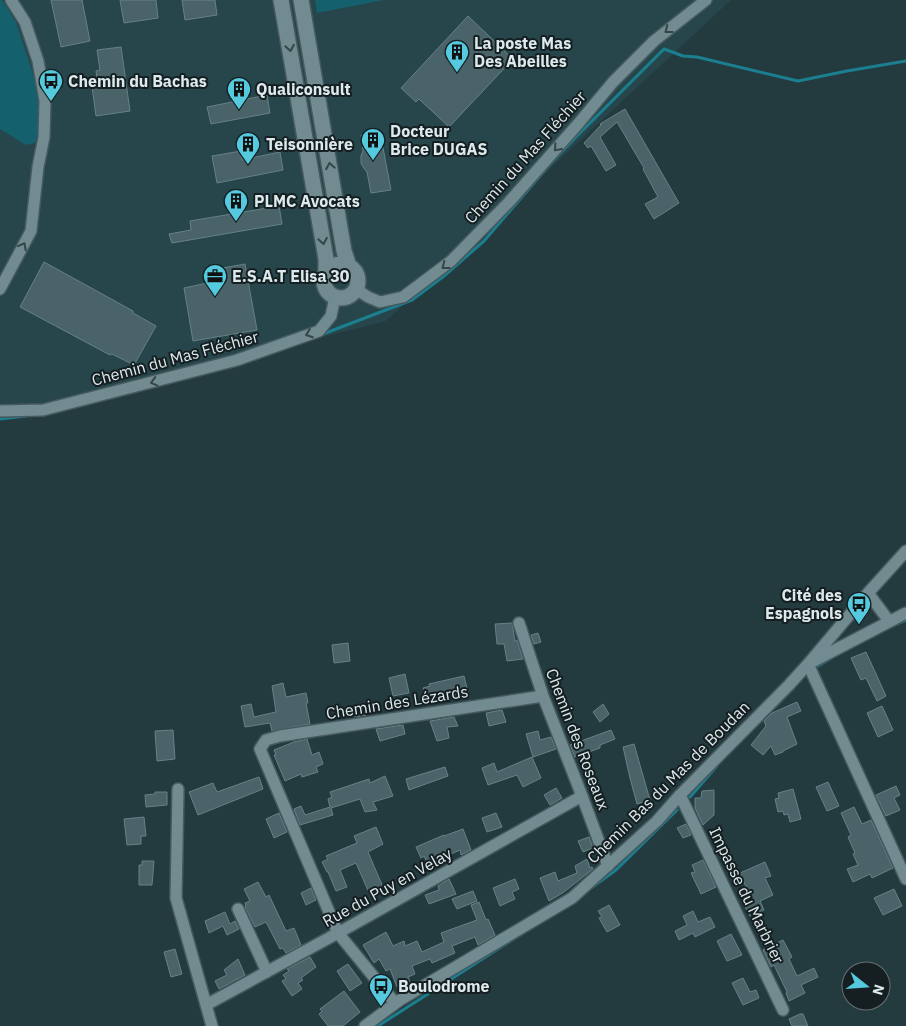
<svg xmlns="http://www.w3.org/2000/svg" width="906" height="1026" viewBox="0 0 906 1026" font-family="'IBM Plex Sans',sans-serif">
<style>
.built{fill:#26464c}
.green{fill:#15606d}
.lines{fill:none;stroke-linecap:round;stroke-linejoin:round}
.stream{stroke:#1b7f8f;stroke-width:3}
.building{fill:#4a6368;stroke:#678186}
.street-casing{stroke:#45595e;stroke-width:14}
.secondary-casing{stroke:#45595e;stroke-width:18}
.street{stroke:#718b90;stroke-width:11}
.secondary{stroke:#718b90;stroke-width:15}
.oneway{stroke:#354548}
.labels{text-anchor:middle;stroke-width:4;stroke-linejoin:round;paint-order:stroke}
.poi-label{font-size:16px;font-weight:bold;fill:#ddeaed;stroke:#151f21;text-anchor:start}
.street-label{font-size:16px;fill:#ddeaed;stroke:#151f21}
</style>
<rect width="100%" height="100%" fill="#233a3f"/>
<path class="built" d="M0 0H731L386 321 0 419Z"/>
<path class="green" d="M0 0H2L16 22 34 77 40 103V129L35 143 26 145 0 129Z
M315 0H384L317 13Z"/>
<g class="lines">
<path class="stream" d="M323 334 412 300 444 276 484 241 552 162 576 137 664 49 683 56 697 57 798 81 847 71 906 61
M0 419 26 416
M895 625 906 620
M818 666 828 660
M690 797 716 767
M591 888 616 870 677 810
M378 1026 523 933"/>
</g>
<path class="building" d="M51 0H82L90 41 61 47Z
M120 0H156L158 18 124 23Z
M182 0H215L217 15 185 20Z
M468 16 513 59 449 127 419 99 416 102 401 88Z
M121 47 130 111 96 116 91 79 97 78 96 71 100 70 97 50Z
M267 95 270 113 211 124 207 107Z
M625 109 679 203 654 219 645 204 658 197 643 169 644 168 617 122 600 137 616 165 606 171 591 146 588 148 584 143 601 125 600 124Z
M380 132 391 190 371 193 367 172 363 167 361 163V156L363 151 361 135Z
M241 151 242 160 280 152 283 170 217 183 212 156Z
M279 206 282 224 172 243 169 234 191 230 190 221Z
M44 262 133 311V313L156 326 134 365 112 354 110 355 20 307Z
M245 264 257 330 193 341 184 288 212 282 211 270Z
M512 623 515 641 517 640 523 659 507 661 504 644H497L495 624Z
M538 633 541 642 534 644 531 635Z
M348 643 350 661 334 663 332 645Z
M866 652 886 696 877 701 866 678 861 680 851 658Z
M405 674 409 693 393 696 389 678Z
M464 676 469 696 455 699 453 694 426 700 423 688 430 686 429 684Z
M283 683 286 697 306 693 308 703H306L310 724 272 731 270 723 245 727 241 706 251 704 254 717 276 712 272 686Z
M797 702 801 711 787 717 797 744 783 751V752L775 755 771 746 763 755 751 745 766 726 764 721 772 713Z
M603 704 609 714 600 722 593 712Z
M364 706 366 715 355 717 354 708Z
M882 706 893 730 878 737 867 713Z
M502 710 506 722 489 726 486 713Z
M454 717 458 726 447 727 449 738 437 741 430 721Z
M403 725 405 734 380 741 376 729Z
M173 730 175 759 157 761 155 731Z
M611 730 615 739 600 745V748L575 757 570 745Z
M538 731 540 740 551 737 556 749 533 757 526 734Z
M307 739 312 755 319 752 323 764 316 767 318 772 302 777 301 774 285 781 274 755H276L274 750 294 742Z
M634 744 650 800 637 804 630 778 623 747Z
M532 757 541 778 523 787 517 775 488 785 482 768 494 763 497 772Z
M445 767 448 776 409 790 406 779Z
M385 776 393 796 373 802 377 810 365 812 360 799 331 808 333 815 300 825 294 809 301 806 305 815 330 807 328 799 332 797 330 792 369 779 370 783Z
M259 777 263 789 198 815 189 792 213 783 217 792Z
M828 782 839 806 827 811 816 787Z
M896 786 900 795 894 798 900 810 886 816 876 795Z
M556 788 562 798 550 805 544 795Z
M793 789 801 819 790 822 788 814 784 815 783 811 778 812 775 799 779 798 778 793Z
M714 790V815L703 825 695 808V798H701L702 791Z
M155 792H167V805L146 807 145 795 155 794Z
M854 807 862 824 871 820 893 868 872 878 870 874 853 882 847 869 858 865 853 854 855 853 848 837 851 835 841 813Z
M279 813 287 832 274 838 266 819Z
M496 813 502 827 487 832 482 818Z
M144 817 146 836H141V844L127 845 124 819Z
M686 824 691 835 683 838 677 828Z
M376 827 383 844 368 852 383 887 379 889 380 891 370 895 356 863 340 870 347 887 336 891 328 872H327L322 862 328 859 326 856 357 843 354 836Z
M463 829 471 850 461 855 460 850 428 864 424 856 421 858 416 847 444 835V836Z
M589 837 593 848 583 852 578 841Z
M587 859 590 868 592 867 593 869 564 892 549 901 540 878 555 872 558 881 577 873 575 866Z
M703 860 716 887 701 894 691 873 695 872 692 865Z
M142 861H154L152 885H139V865H142Z
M765 862 771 876 765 878 773 895 760 901 764 910 750 916 744 905 746 904 744 899 750 896 740 873Z
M449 879 456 894 429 904 425 895 439 890 438 886Z
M515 879 519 889 512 892 515 899 500 906 493 888Z
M258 882 266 897 269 895 286 931 294 928 301 945 286 953 283 948 280 949 266 922 255 927 245 907 246 906 245 903 250 901 244 889Z
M311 888 316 900 306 905 301 893Z
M894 889 902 906 883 915 874 898Z
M473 891 477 901 457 909 452 899Z
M479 902 486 920 488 919 495 935 478 945 475 937 452 946 455 953 432 963 430 959 412 966 415 974 408 977 411 984 404 986 402 985 397 987 390 969 386 971 379 959 374 963 363 945 386 932 393 946 404 941 405 946 417 941 422 952 444 942 441 933 477 920 471 905Z
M609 905 620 925 607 932 599 918 602 917 598 911Z
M693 911 698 922 710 917 715 927 695 937 693 933 679 940 675 931 687 925 683 916Z
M225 912 230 924 235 921 239 929 227 935 223 926 209 933 205 921Z
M731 934 742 955 727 961 717 941Z
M783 940 792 957 789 959 797 976 814 968 818 977 801 985 805 993 789 1001 786 993 787 992 774 965 771 967 763 950Z
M175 949 182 974 171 977 164 952Z
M310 957 316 967 301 978 303 980 298 983 302 989 292 996 282 981 286 979 283 975 289 971 287 969Z
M238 959 245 975 219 989 215 981 227 975 224 970Z
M348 964 362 983 350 991 337 971Z
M743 978 750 992 756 990 759 998 743 1005 732 983Z
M344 991 360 1012 343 1026H328L319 1014 322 1011 320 1009Z
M800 1014H803L808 1026H792L789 1019Z"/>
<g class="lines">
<g class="street-casing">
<path id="street" d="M0 289 31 231 38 167 44 137 45 101 38 61 25 22 11 0
M356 289 368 297 380 302 403 297 451 261 509 202 578 124 613 82 654 41 706 0
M0 411 43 410 237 360 319 331 331 316 335 297
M868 593 889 621
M906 613 808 664 906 879
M519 623 543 696 582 796 608 866
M178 789 176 898 212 1026
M680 795 783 1010
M238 909 267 972
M395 1003 338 933 260 749 266 740 280 736 543 696
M206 1005 338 933 582 796
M365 1026 400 1000 572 898 657 821 680 795 789 685 808 664 868 593 906 551"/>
</g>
<g class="secondary-casing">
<path id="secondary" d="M281 0 326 259V272
M301 0 344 251 349 266
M324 281a17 17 0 1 1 34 0a17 17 0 1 1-34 0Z"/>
</g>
<use href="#street" class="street"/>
<use href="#secondary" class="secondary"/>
</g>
<defs><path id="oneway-chevron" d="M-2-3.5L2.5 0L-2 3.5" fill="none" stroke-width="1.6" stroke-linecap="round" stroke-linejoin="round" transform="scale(1.25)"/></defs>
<g class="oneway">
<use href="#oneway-chevron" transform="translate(668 30) rotate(142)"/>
<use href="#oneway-chevron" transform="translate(290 48) rotate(80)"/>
<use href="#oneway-chevron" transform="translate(557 148) rotate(132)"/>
<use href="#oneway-chevron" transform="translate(330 166) rotate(-100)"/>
<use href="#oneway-chevron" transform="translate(323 241) rotate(80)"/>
<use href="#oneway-chevron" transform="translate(23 246) rotate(-62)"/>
<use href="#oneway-chevron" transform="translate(445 266) rotate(143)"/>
<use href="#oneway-chevron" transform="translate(309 334) rotate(160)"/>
<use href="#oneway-chevron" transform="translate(154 382) rotate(165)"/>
</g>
<defs>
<g id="building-pin" transform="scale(1.25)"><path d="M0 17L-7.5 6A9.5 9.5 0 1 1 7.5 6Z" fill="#55cadf" stroke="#151f21"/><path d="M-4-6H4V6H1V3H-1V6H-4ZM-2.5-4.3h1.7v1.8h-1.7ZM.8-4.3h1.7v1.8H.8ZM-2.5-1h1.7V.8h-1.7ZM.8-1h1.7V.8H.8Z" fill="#111"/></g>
<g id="bus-pin" transform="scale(1.25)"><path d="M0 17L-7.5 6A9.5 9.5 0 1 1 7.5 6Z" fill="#55cadf" stroke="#151f21"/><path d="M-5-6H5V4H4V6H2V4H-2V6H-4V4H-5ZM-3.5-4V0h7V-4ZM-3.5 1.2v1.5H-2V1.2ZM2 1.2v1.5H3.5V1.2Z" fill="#111"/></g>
<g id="office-pin" transform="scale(1.25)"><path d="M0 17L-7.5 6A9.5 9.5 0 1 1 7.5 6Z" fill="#55cadf" stroke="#151f21"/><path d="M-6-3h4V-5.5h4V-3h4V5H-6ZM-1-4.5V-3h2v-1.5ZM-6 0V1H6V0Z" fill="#111"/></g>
</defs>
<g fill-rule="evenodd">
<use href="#building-pin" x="457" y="52"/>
<use href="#bus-pin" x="51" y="81"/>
<use href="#building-pin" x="239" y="89"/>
<use href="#building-pin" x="373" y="140"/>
<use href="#building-pin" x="248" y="144"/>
<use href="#building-pin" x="236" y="201"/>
<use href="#office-pin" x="215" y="276"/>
<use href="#bus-pin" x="859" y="604"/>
<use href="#bus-pin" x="381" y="986"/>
</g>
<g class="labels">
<g class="poi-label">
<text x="474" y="49">La poste Mas<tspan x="474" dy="18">Des Abeilles</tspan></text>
<text x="68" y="87">Chemin du Bachas</text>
<text x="256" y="95">Qualiconsult</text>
<text x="390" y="137">Docteur<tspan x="390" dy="18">Brice DUGAS</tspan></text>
<text x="266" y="150">Teisonnière</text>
<text x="254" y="207">PLMC Avocats</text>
<text x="232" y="282">E.S.A.T Elisa 30</text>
<text x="842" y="601" text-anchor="end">Cité des<tspan x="842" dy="18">Espagnols</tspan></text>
<text x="398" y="992">Boulodrome</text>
</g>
<g class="street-label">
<text transform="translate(525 157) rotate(-48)" y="6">Chemin du Mas Fléchier</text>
<text transform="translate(175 358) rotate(-15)" y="6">Chemin du Mas Fléchier</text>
<text transform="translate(397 702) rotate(-9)" y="6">Chemin des Lézards</text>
<text transform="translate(578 739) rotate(69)" y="6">Chemin des Roseaux</text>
<text transform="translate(668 782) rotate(-45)" y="6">Chemin Bas du Mas de Boudan</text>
<text transform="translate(387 887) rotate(-29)" y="6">Rue du Puy en Velay</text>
<text transform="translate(747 895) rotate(64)" y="6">Impasse du Marbrier</text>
</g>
</g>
<g transform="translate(866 986) rotate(107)"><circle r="24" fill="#151f21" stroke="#657073"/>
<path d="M0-4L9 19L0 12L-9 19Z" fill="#55cadf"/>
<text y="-8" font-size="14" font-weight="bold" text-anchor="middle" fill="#ddeaed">N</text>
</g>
</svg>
